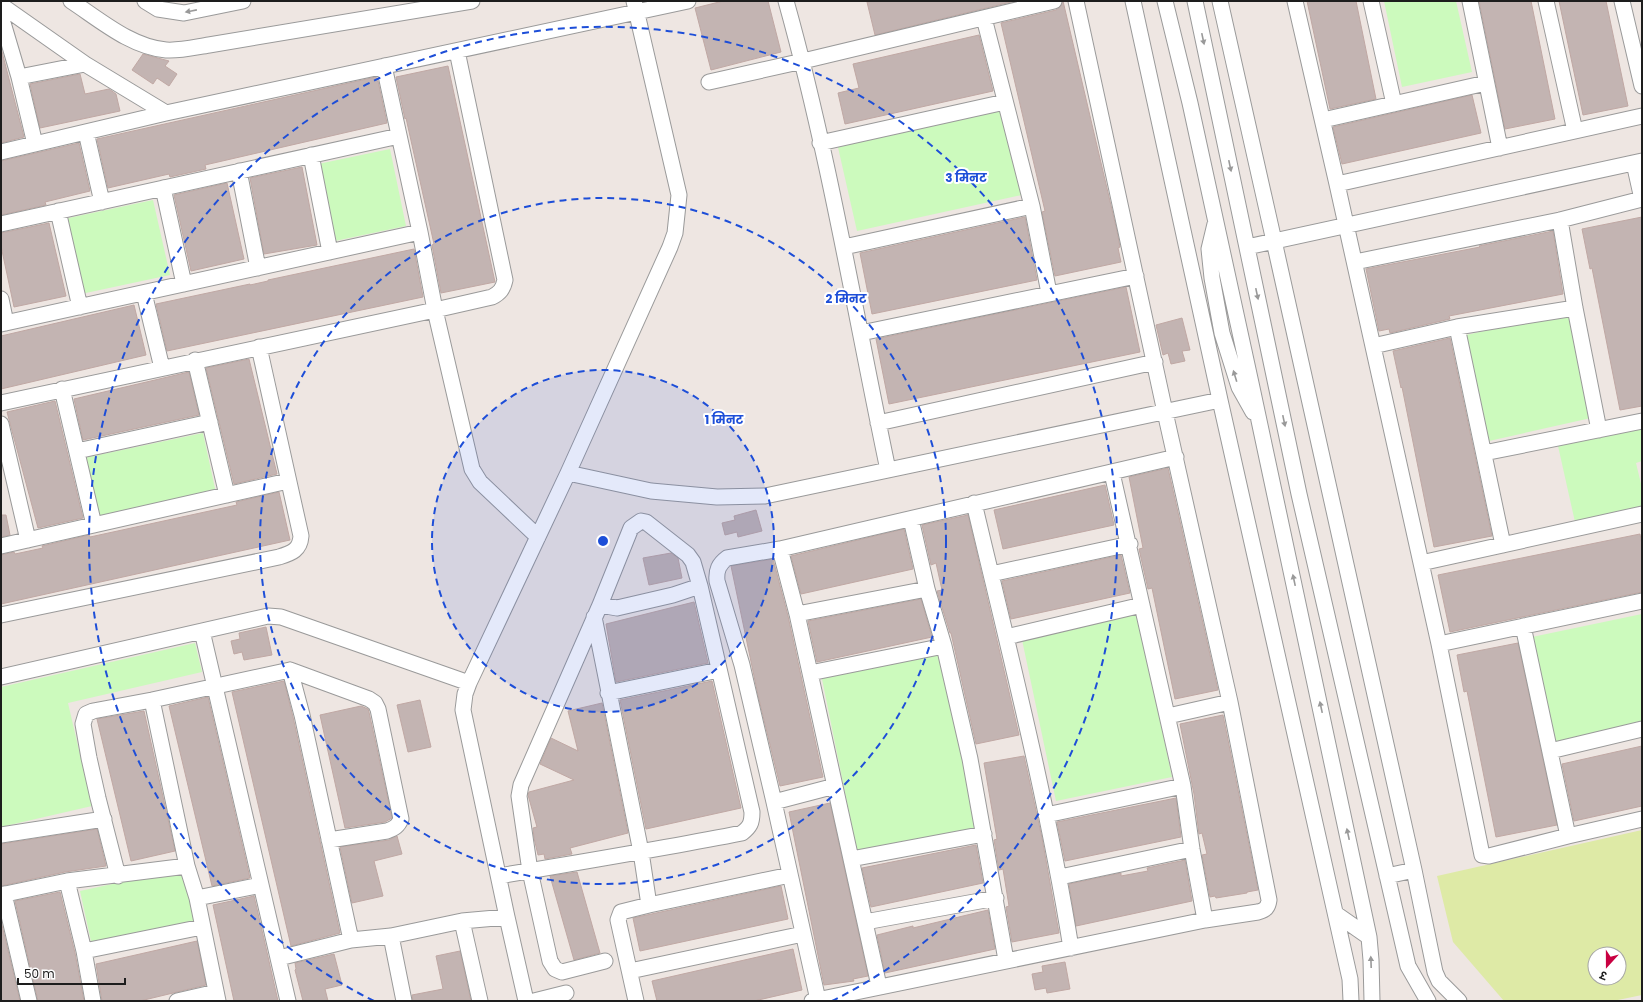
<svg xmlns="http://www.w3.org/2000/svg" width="1643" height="1002" viewBox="0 0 1643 1002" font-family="Poppins,'Noto Sans Devanagari',sans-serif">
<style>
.grass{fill:#deeaa6;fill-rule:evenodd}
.park{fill:#ccfabd}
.building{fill:#c3b4b2;stroke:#c0a8a4}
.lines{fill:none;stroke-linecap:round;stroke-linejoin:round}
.minor-casing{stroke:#9a9a9a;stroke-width:17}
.minor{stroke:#fff;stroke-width:15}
.oneway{fill:#999}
.ring{fill:none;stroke:#1d4ed8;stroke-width:2;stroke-dasharray:7 5}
.centre{fill:#1d4ed8;stroke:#fff;stroke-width:2}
.ring-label{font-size:12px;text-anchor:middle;font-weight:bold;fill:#1d4ed8;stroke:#fff;stroke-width:4;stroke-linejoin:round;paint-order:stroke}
</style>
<rect width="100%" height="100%" fill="#eee6e2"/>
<path class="grass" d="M1642 830V995L1613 1001H1504L1453 942 1437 876ZM1595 954H1619V978H1595Z"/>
<path class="park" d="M1384 1H1456L1472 72 1402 87Z
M1002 106 1022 195 857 231 837 143Z
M390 149 406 226 335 241 318 164Z
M153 200 170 275 81 294 64 219Z
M1568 313 1591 418 1489 441 1466 335Z
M1642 427V461L1636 463 1642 488V507L1575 522 1558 446Z
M203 433 216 493 97 518 84 458Z
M1137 611 1172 777 1056 801 1021 635Z
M1642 614V723L1555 742 1532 637Z
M195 643 202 672 68 703 92 806 1 827V687Z
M940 650 976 828 857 852 821 674Z
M186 868 198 923 92 946 80 891Z"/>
<path class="building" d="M723 1H768L781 52 711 70 695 8Z
M873 1H1015L875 35 867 2Z
M1063 1 1117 231 1120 247 1118 248 1121 262 1055 276 1042 212 1045 211 1001 23 1056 10 1060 7Z
M1307 1H1356L1376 99 1330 109Z
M1479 1H1531L1555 119 1505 129Z
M1559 1H1606L1628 106 1583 115Z
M979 35 993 91 845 124 838 93 859 88 853 64Z
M1 48 24 137 1 143Z
M143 54 169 61 165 66 177 74 169 86 157 78 153 84 132 70Z
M448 66 495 282 441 293 432 245 434 244 406 118 405 119 396 77Z
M80 74 85 94 109 89 116 94 120 111 40 128 30 84Z
M376 77 377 81H378L387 123 205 165 206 169 170 177 169 174 108 188 97 139Z
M1472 95 1481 133 1342 164 1333 127Z
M79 143 90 191 45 202 46 205 1 215V161Z
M302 167 317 245 264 254 250 178Z
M227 183 244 259 191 271 174 195Z
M1025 217 1037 280 872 314 860 253Z
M1642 217V406L1620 410 1592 268 1590 269 1582 229Z
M49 223 66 296 14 307 1 246V233Z
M1553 231 1563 294 1449 316 1450 319 1390 333 1389 329 1379 331 1366 269 1480 247 1479 246Z
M414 249 423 297 167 351 156 304 250 284V285L268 281V280Z
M1126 287 1140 352 889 404 876 339Z
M134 305 146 355 1 389V336Z
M1182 318 1190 350 1182 351 1185 361 1171 364 1168 353 1163 355 1156 325Z
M1450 338 1492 536 1434 547 1402 387 1401 388 1393 351Z
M249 359 277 474 234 484 206 368Z
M189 372 199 415 83 440 74 399Z
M55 401 83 518 38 528 7 412Z
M1168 468 1218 690 1175 699 1152 588 1148 589 1139 549 1143 548 1129 477Z
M1105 485 1114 525 1003 549 994 510Z
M279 492 290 540 1 604V555L14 552 15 554 43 548 42 546 89 535 90 537 237 505 236 502Z
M756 510 762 531 738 537 737 532 725 535 722 523 735 520 734 516Z
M1 515H6L10 535 1 537Z
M968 515 1019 735 976 744 951 633H950L937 591 942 590 936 563 931 565 922 525Z
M904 529 913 569 801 594 791 556Z
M1640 534 1642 545V592L1450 632 1438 575Z
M671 553 678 558 682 578 649 585 643 558Z
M1121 555 1130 593 1011 619 1002 581Z
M773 559 788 616 823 777 780 786 758 695 731 566Z
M921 599 932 637 817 662 808 621Z
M694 602 708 663 616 682 606 624Z
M266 627 272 655 244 660 242 652 234 654 231 641 240 639 239 633Z
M1518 643 1557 825 1496 837 1467 691 1464 692 1457 655Z
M284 681 293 717 340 933 291 946 232 692Z
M712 681 741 808 646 829 620 700Z
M208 697 250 878 212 886 169 706Z
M420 700 431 747 408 752 397 705Z
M602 703 628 833 570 848 572 854 545 859 544 854 538 855 534 838 533 828 537 827 528 795 529 792 574 780 540 764 551 738 578 751 568 711Z
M361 706 368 709 369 712 392 818 385 822 345 828 320 715Z
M144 711 175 851 131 861 97 719Z
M1223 715 1258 890 1247 892V893L1216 898 1215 896 1210 897 1202 855 1207 854 1202 833 1199 834 1194 794 1180 724Z
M1642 746V806L1574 821 1562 764Z
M1024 756 1042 838 1059 933 1012 942 1006 907 1009 906 1003 869 999 870 994 840 997 839 984 763Z
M1176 798 1181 837 1065 861 1057 822Z
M830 803 868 976 853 979 854 981 824 985 789 812Z
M97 829 106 866 65 872 1 886V844Z
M397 836 402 854 374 861 383 896 352 903 340 847 389 840Z
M976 845 983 883 871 907 862 868Z
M1185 860 1192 901 1076 926 1069 884 1121 873V876L1148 871 1147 868Z
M577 872 600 953 574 960 550 876Z
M781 886 788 919 640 951 633 918Z
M60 892 75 953 84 1001H38L15 901Z
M254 896 264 939 278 1001H234L213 905Z
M988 910 995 949 885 973 877 935 913 926V928Z
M1 921 20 1001H1Z
M197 941 206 985 140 1001H102L96 964Z
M793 949 802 990 754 1001H657L652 981Z
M460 951 471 1001H413L412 995 443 989 436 956Z
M334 954 342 985 325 989 328 1001H303L295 970 296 969 295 963Z
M1065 962 1070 989 1047 993 1046 988 1035 990 1032 974 1043 972 1042 966Z"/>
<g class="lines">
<g class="minor-casing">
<path id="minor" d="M71 1C100 20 131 47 166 50 180 51 196 47 209 45L472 1
M145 1 158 9 184 13 243 1
M786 1C829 155 855 313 888 470
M1133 1 1220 400 1350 979 1351 1001
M1165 1 1190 103 1251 383 1369 937 1371 960 1372 1001
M1195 1 1299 494 1408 966 1428 1001
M1220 1 1274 241 1414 870 1435 972 1439 981 1459 1001
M1295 1 1337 184 1439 644 1482 855 1489 856 1568 836 1642 819
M1371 1 1394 104
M1470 1 1500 148
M1546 1 1575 131
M1622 1 1642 86
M1 5 85 64 166 113
M1 16 19 77 35 144
M984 18 1032 206 1049 293
M384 66 420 232 435 310 472 469 480 482 538 537
M19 77 85 64
M709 82 803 61 1054 1
M1323 120 1486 83
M86 132 102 202
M820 143 1005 102
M1 152 166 113 688 1
M311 155 330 252
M1634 163 1642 199
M239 171 258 268
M1337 184 1642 116
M163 188 184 284
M58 211 80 307
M1560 220 1575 308 1599 430
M1 224 399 136
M1215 224 1209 249 1212 278 1222 333 1239 387 1253 412
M844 247 1032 206
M1247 247 1642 161
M1355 262 1560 220 1642 199
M144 293 162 368
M1 299 6 323
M1 324 420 232
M1457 327 1503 545
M861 333 1136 276
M1373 346 1457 327 1575 308
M195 360 227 495
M62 389 94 525
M1 403 435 310 492 297C500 293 503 289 505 280L457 51
M878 423 1155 362
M1 424 28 540
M77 451 210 422
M1484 453 1642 421
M568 473 651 491 717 497 765 496 1220 400
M1112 473 1183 786 1192 849 1205 920
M974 503C1009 651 1047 798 1071 948
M911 519 927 589 944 646 970 759 1006 960
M1 546 288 481
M780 549 797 614 879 986
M1421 563 1642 514
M991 574 1130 544
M600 605 617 608 673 595 700 586
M797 614 927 589
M1 615 279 557C292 553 300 550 301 536L259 347
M594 617 641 852 649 905
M1523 626 1568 836
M202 631 288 1001
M1006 637 1142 605
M1439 644 1642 601
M290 670 302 715 351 940
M810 673 944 646
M1 677 268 616 281 617 469 683
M608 693 719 670
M152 700 187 866 197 898 218 1001
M1168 716 1230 702
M1550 751 1642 729
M774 802 835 786
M1046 815 1183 786
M1 835 104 819
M851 859 984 834
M118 876 98 798 89 758 83 724 86 714 93 711 152 700 290 670 369 699 375 703 378 709 401 819C398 826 395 828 387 831L329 840
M499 876C580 862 661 849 742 833 750 827 752 823 752 812L700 586 693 562 688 555 646 522 641 521 631 528 600 605 521 785 519 796 530 871 550 961 555 969 562 972 605 961
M1387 876 1414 870
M1060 877 1192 849
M67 881 84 951 93 1001
M4 894 29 1001
M1 895 67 881 187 866
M197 898 261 885
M1336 914 1369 937
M507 917 463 710 465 694 469 683 568 473 670 247 675 233 679 195 634 1
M462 921 480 1001
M865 922 996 898
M391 936 404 1001
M84 951 202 927
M279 958 351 940 391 936 462 921 507 917 526 1001
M630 971 803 934
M818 1000 774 802 742 665 717 581C716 570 719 564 727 558L780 549 1176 457
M177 1001 216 992
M534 1001 566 993
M636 1001 618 920 621 912 649 905 790 875
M812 1001 1205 920 1258 912C1266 910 1268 907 1269 900L1230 702 1165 412 1076 1"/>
</g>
<use href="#minor" class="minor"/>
</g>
<defs><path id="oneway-solid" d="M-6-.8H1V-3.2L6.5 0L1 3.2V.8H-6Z"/></defs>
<g class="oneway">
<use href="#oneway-solid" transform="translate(191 11) rotate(169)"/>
<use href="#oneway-solid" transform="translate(1203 39) rotate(78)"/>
<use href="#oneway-solid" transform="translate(1230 166) rotate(78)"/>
<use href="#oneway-solid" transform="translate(1257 294) rotate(78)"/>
<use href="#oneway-solid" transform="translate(1235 376) rotate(-107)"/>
<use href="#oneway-solid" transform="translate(1284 421) rotate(78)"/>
<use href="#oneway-solid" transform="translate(1294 580) rotate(-102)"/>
<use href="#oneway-solid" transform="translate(1321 707) rotate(-102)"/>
<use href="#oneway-solid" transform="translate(1348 834) rotate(-102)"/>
<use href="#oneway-solid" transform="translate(1371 962) rotate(-92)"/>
</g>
<circle cx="603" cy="541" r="171" fill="#1d4ed8" fill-opacity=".12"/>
<g class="ring">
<circle cx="603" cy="541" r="171"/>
<circle cx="603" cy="541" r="343"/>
<path d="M374 1001A514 514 0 1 1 832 1001"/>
</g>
<circle cx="603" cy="541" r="6" class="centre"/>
<g class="ring-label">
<text x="966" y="182">3 मिनट</text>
<text x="846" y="303">2 मिनट</text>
<text x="724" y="424">1 मिनट</text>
</g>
<rect width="1643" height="1002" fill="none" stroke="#1d1d1d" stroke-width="4"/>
<g transform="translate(1607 966) rotate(201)"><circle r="19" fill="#ffffff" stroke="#a5a5a5"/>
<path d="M0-3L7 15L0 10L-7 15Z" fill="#c90041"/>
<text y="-6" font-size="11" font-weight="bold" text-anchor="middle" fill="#1d1d1d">उ</text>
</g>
<path d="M18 978v6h107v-6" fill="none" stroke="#1d1d1d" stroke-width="2"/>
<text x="24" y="978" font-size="12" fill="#1d1d1d" stroke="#ffffff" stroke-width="3" paint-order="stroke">50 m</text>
</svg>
